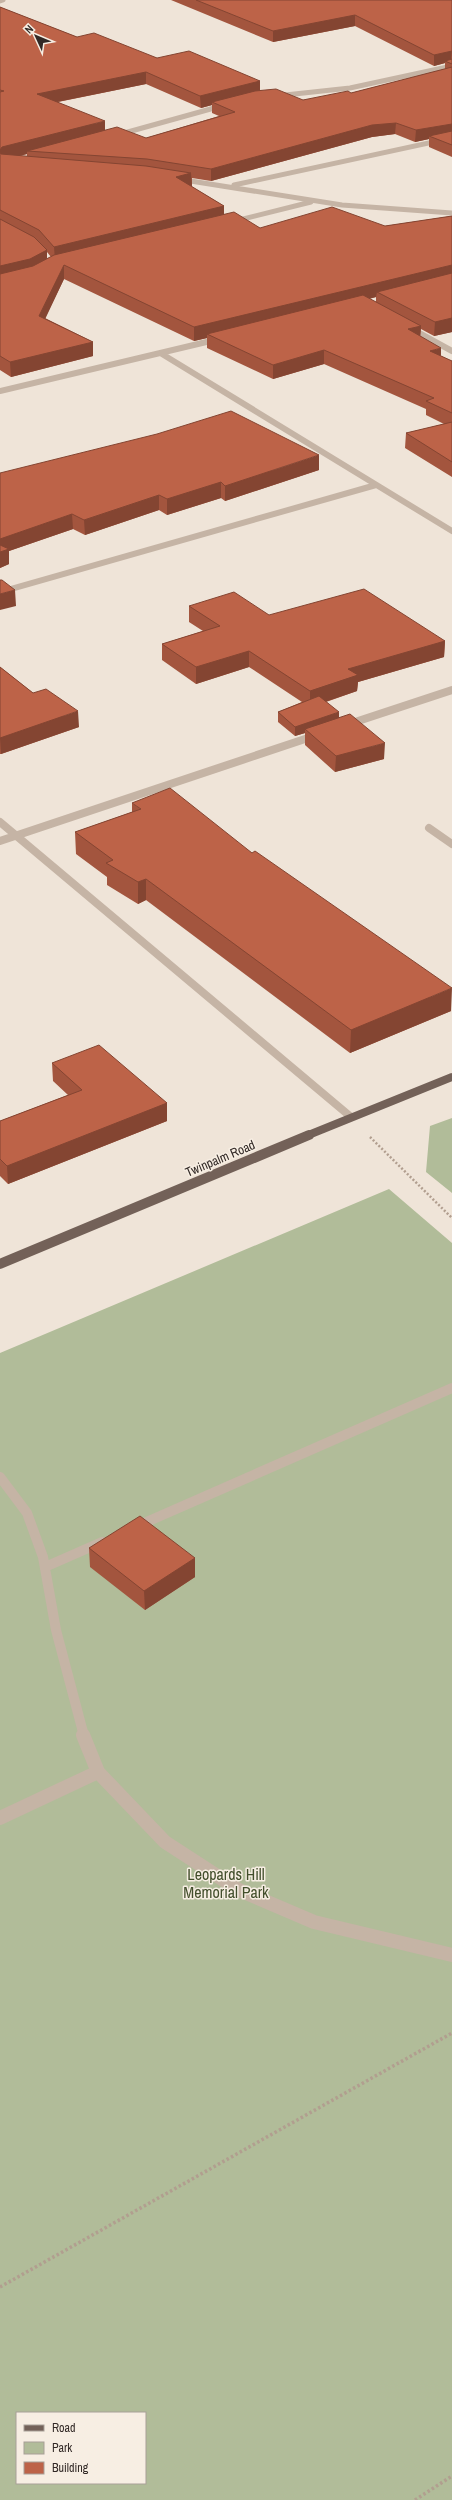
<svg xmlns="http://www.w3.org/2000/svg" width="452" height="2500" viewBox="0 0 452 2500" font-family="'Archivo Narrow',sans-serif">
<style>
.green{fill:#b1bc99;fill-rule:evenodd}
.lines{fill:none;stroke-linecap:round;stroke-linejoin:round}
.path-far1{stroke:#b19e8f;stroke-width:2.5;stroke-dasharray:2 2;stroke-linecap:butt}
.path{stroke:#b19e8f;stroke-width:3.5;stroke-dasharray:2.5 2.5;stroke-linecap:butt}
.minor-far4{stroke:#c5b4a5;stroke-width:5}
.minor-far3{stroke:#c5b4a5;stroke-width:6}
.minor-far2{stroke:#c5b4a5;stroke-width:8}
.minor-far1{stroke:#c5b4a5;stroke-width:10}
.minor{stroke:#c5b4a5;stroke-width:14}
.major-far1{stroke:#736158;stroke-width:8}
.major{stroke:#736158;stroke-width:10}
.wall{fill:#a3553e;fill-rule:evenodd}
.shaded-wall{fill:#844532}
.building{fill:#bd6348;stroke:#844532}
.labels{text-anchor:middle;stroke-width:3;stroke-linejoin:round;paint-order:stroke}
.street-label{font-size:13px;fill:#322926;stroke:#f7eee3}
.near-park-label{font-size:16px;fill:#424e2b;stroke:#f7eee3}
</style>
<rect width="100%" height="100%" fill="#efe4d8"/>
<path class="green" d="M452 1118V1193L426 1172 430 1126Z
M389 1189 452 1243V2500H0V1353ZM17 2413H145V2483H17Z"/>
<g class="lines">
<path class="path-far1" d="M370 1137 452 1218"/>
<path class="path" d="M0 2287 452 2033
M415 2500 452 2476"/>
<path class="minor-far4" d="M0 1 3 0
M276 96 350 88 452 66
M117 135 225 105
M178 179 342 205 452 213
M234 185 452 138
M231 222 311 202"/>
<path class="minor-far3" d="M410 328 452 351
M162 354 452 531
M0 391 219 339
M0 592 376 485"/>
<path class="minor-far2" d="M346 725 452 690
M0 822 351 1117
M429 828 452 844
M0 841 317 735"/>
<path class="minor-far1" d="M0 1477 27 1513 43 1557 56 1630 84 1736
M135 1527 452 1388
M45 1567 102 1542"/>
<path class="minor" d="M83 1735 98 1772 165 1842 239 1890 314 1922 452 1955
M0 1818 98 1772"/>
<path class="major-far1" d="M306 1136 452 1077"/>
<path class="major" d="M0 1264 309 1135"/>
</g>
<path class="wall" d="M171 0H452V157L429 147V139L415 142 395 134 372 137 211 181 192 178V186H191L224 206V214L260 228 385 226 452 216V332L434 336 421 329 420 336 441 356 452 361V477L405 448 406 433 444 424 426 415V409L324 364 273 379 207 348V338L194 341 64 279 45 318 93 342V356L11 377 0 370V7L77 37 157 58 260 81V90L303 100 351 93 445 69V63L434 66 355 26 273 42ZM146 84 201 108 212 105V113L219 116 146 138 105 130 58 102ZM27 154V156H19ZM47 252 51 257 47 259ZM376 297V302L369 299Z
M319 470 225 501 221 498 167 515 159 510 85 535 73 529 9 551V564L0 568V473Z
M189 606 269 615 445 641 444 657 358 682 357 691 326 702 339 718 384 759 335 772 305 745V733L295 736 278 722V712L302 702 249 667 196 684 162 660V644L203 631 189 622Z
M0 667 33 693 79 727 1 754H0Z
M132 803 451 1011 350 1053 146 900 138 904 107 885V877L76 854 75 832 132 812Z
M52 1063 167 1103V1121L8 1184 0 1176V1121L68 1095 53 1081Z
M89 1548 195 1558V1577L145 1610 90 1567Z"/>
<path class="shaded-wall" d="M355 15V26L273 42V31Z
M452 51 451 62 445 61V63L434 66V55Z
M146 72V84L37 106V94Z
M260 81V93L212 102V105L201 108 200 96Z
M105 121V133L27 151V154L3 160 0 163V150L2 147Z
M396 123 395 134 372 137 211 181V169L372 125Z
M452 124V135L429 136V139L415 142 416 130Z
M191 173 192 186 176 190V177Z
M224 206V219L55 260 54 247Z
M47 250V263L0 280V266Z
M64 265V279L40 330 39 316Z
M452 265V278L377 292 376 297 213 337 207 334V338L194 341V327Z
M452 318V332L434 336 435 322Z
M421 326 420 340 408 329Z
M93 342V356L11 377 10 362Z
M441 348V362L430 351Z
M324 350V364L273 379V365Z
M319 455V470L225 501V486Z
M221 482V498L167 515V499Z
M159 495V510L85 535 84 520Z
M72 514 73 529 9 551V564L0 568V539Z
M15 590 16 606 0 610V594Z
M445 641 444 657 358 682 357 691 310 707V691L348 669Z
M249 651V667L196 684V667Z
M78 711 79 727 1 754 0 738Z
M339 712V722L305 729V733L295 736V727Z
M385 743 384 759 335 772 336 756Z
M146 879V900L138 904V882Z
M452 988 451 1011 350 1053 351 1030Z
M167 1103V1121L8 1184 7 1166Z
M195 1558V1577L145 1610 144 1591Z"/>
<path class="building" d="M196 0H452V51L434 55 355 15 273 31Z
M0 7 77 37 94 33 157 58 189 51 260 81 200 96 146 72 37 94 105 121 2 147 0 150V92L4 91 0 90Z
M452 59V64L445 61Z
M452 67V124L416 130 396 123 372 125 211 169 147 159 27 151 117 127 146 138 235 112 212 102 255 91 276 89 303 100 348 91 351 93Z
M452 131V145L429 136Z
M0 152 1 154 146 166 191 173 176 177 224 206 54 247 39 230 0 210Z
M332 207 385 226 452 216V265L194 327 64 265 39 316 93 342 10 362 0 356V274L33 266 54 255 234 212 260 228Z
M0 219 34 237 47 250 30 259 0 266Z
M452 273V318L435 322 377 292Z
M363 295 421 326 408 329 441 348 430 351 452 361V413L426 401 434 398 324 350 273 365 207 334Z
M231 411 319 455 225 486 221 482 167 499 159 495 84 520 72 514 0 539V473L157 434Z
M452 422V462L406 433Z
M0 545 9 549 0 552Z
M0 580H2L15 590 0 594Z
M364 589 445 641 348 669 358 675 310 691 249 651 196 667 162 644 220 626 189 606 234 592 269 615Z
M0 667 33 693 46 689 78 711 0 738Z
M319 696 339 712 295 727 278 712Z
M350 714 385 743 336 756 305 729Z
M170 788 252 853 255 851 452 988 351 1030 146 879 138 882 106 863 113 860 75 832 141 809 132 803Z
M99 1045 167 1103 7 1166 0 1159V1121L82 1090 52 1063Z
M140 1516 195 1558 144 1591 89 1548Z"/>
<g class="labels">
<g class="street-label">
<text transform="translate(220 1158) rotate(-23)" y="5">Twinpalm Road</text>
</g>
<g class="near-park-label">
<text x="226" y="1880">Leopards Hill<tspan x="226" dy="18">Memorial Park</tspan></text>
</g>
</g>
<rect x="16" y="2412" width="130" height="72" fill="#f7eee3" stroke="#a89f97"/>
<rect x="24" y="2425" width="20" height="6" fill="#736158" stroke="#a89f97"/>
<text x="52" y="2432" font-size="12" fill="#322926">Road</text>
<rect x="24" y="2442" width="20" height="12" fill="#b1bc99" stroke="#a89f97"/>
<text x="52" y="2452" font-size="12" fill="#322926">Park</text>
<rect x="24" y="2462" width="20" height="12" fill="#bd6348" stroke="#a89f97"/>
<text x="52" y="2472" font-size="12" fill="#322926">Building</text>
<g transform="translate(36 36) rotate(314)" stroke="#f7eee3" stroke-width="3" paint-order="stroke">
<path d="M0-3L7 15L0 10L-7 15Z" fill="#322926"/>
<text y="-6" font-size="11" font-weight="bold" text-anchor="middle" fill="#322926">N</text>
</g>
</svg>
